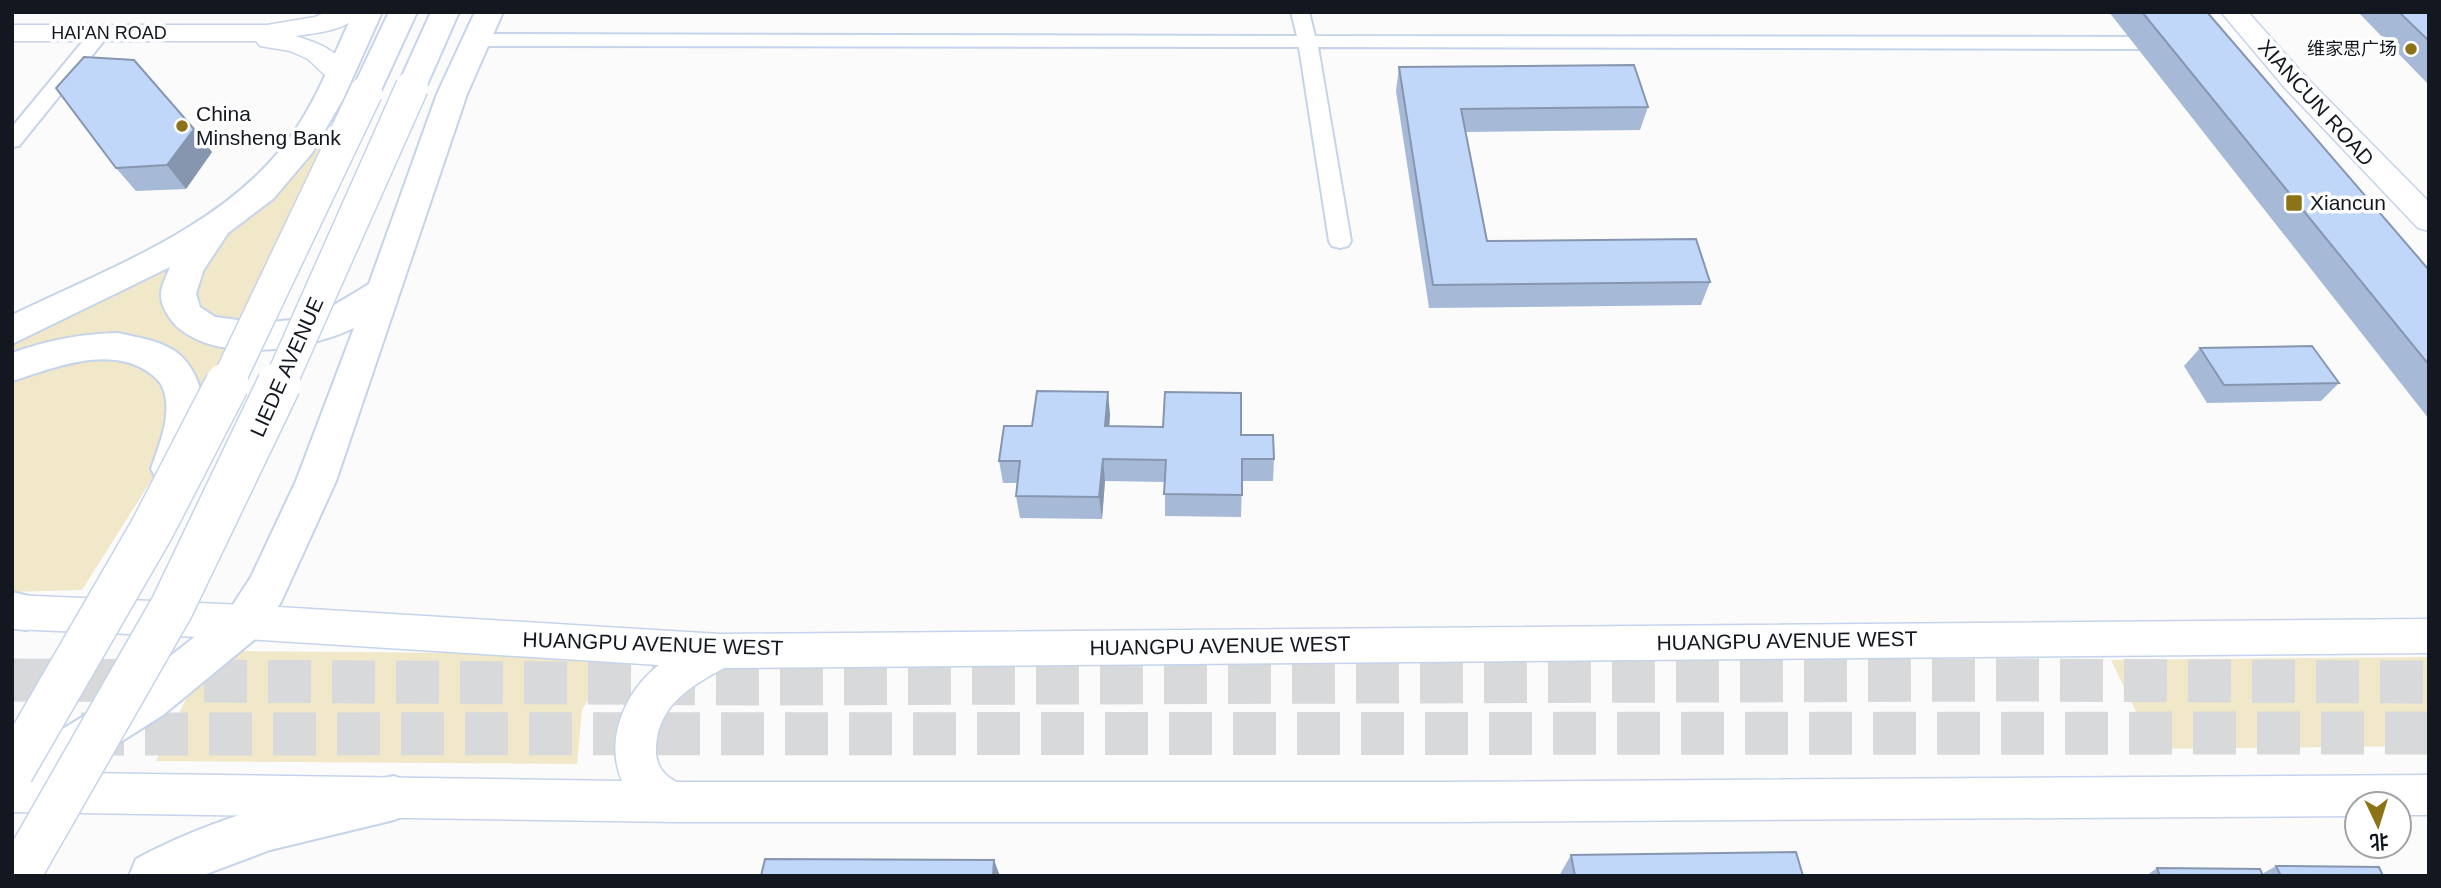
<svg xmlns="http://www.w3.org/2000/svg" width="2441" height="888" viewBox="0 0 2441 888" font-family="Helvetica,'Noto Sans SC',sans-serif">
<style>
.green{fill:#f1e7c9}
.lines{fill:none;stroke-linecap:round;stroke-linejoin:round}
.primary-tunnel{stroke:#d8d9da;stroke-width:43;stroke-dasharray:43 21;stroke-linecap:butt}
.street-casing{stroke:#c5d4eb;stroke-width:4}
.secondary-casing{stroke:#c5d4eb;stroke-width:3}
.highway-casing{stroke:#c5d4eb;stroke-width:4}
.street{fill:#fff;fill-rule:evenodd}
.secondary{fill:#fff;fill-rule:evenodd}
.highway{fill:#fff;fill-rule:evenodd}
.highway-bridge-far1-casing{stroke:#c5d4eb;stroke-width:35;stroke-linecap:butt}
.highway-bridge-casing{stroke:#c5d4eb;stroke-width:46;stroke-linecap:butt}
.highway-bridge-far1{stroke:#fff;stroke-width:32}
.highway-bridge{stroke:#fff;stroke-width:43}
.wall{fill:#a6b9d7}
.shaded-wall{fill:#8796af}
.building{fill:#c1d7fa;stroke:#8796af;stroke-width:2}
.poi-dot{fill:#8d7317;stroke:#fff;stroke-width:2.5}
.labels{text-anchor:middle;stroke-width:7;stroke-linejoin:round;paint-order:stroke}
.far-street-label{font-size:18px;fill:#131820;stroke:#fff}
.far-poi-label{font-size:18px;fill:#131820;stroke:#fff;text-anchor:end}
.street-label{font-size:21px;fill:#131820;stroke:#fff}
.poi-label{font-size:21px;fill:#131820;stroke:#fff;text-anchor:start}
</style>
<rect width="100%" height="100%" fill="#fbfbfb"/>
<path class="green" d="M339 127 207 392 82 590 12 592V338L275 191Z
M209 651 616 654 582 710 577 764 156 761Z
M2429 657V746L2154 749 2111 660Z"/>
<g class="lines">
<path class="primary-tunnel" d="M12 680 750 684 2021 680 2429 682
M81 734 2429 733"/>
<g class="street-casing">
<path id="street" d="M1291 12H1309L1315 36 2165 37 2174 43 2165 49 1318 47 1351 241 1348 246 1340 248 1332 246 1329 241 1299 47 476 46 467 40 476 34 1297 36Z
M100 27 107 29 109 33 107 37 19 146 12 147V127L93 29Z"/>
</g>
<g class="secondary-casing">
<path id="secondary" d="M326 12H361C348 31 315 33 295 36 320 43 338 51 353 73L349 79 339 81 329 79 308 59 290 51 260 46 256 41H12V25H267L315 17Z
M2221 12H2248L2305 76 2429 202V231L2418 228 2285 88Z
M12 595 245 605 720 634 2429 619V653L724 668C691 686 658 705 656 747 655 763 662 775 677 782H1441L2429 775V815H2399V804H2357V816L1441 822H676L12 812V772L622 781C604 740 625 691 659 665L245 639 12 629Z"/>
</g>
<g class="highway-casing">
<path id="highway" d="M354 12H382L344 97 312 153 273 199 228 233 203 271 196 294 200 307 215 317 259 323 292 320 326 310 369 284 437 94 475 12H503L467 94 336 481 281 602 260 635 163 715 78 769 12 793V750L48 738 131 687 230 609 251 577 296 481 354 328C307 350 225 363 181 330 171 322 160 306 161 293 162 284 167 275 170 267L12 344V315C107 269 224 227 288 140 317 102 333 55 354 12Z
M389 12H417L377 99 366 102 355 99 351 92Z
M431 12H459L423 94 412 96 401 94 397 87Z
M118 333C139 338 167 341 183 358 214 391 204 444 185 480L171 485 157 480 151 469C159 445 172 416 164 391 161 381 154 376 147 371 107 345 53 368 12 381V353C48 340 80 334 118 333Z
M12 592 41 599 47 612 41 625 26 630 12 628Z
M394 776 410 782 417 798 410 814 394 820 270 850 201 876H129L136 859C217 815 304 795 394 776Z"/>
</g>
<use href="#street" class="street"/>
<use href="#secondary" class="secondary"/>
<use href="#highway" class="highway"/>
<g class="highway-bridge-far1-casing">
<path id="highway-bridge-far1" d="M226 386 366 92
M279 386 412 87"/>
</g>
<g class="highway-bridge-casing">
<path id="highway-bridge" d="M12 771 152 529 227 384
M18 876 172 607 279 384"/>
</g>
<use href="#highway-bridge-far1" class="highway-bridge-far1"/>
<use href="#highway-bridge" class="highway-bridge"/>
</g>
<path class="wall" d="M2109 12H2207L2429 270V419Z
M2358 12H2429V85Z
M1399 67 1648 107 1640 130 1466 132 1487 241 1710 282 1701 305 1429 308 1396 91Z
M194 129 212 152 186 189 136 191 116 168Z
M2200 348 2339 383 2321 401 2207 403 2184 366Z
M1110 414 1109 426 1241 435 1274 459 1273 481H1242L1241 517 1165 516V482L1105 481 1102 519 1020 518 1016 496 1017 483H1003L999 461 1032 426Z
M1571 855 1803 876H1559Z
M2276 866 2383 876H2146L2157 868 2262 874Z"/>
<path class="shaded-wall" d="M194 129 212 152 186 189 167 165Z
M1108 392 1110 414 1108 449 1105 426Z
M1103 459 1105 481 1102 519 1099 497Z
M994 860 1000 876H993Z"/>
<path class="building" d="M2142 12H2207L2429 270V365Z
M2399 12H2429V41Z
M84 57 134 60 194 129 167 165 116 168 56 88Z
M1634 65 1648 107 1461 109 1487 241 1696 239 1710 282 1433 285 1399 67Z
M2312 346 2339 383 2224 385 2200 348Z
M1037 391 1108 392 1105 426 1163 427 1165 392 1241 393V435H1273L1274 459H1242V495L1164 494 1166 460 1103 459 1099 497 1016 496 1020 461H999L1004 426H1032Z
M1796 852 1803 876H1575L1571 855Z
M765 859 994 860 993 876H761Z
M2276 866 2379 867 2383 876H2281Z
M2157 868 2260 869 2263 876H2160Z"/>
<g class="poi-dot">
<circle cx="2411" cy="49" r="7"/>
<circle cx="182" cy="126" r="7"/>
<rect x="2285" y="194" width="18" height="18" rx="3.5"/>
</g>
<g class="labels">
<g class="far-street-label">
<text x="109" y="39">HAI'AN ROAD</text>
</g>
<g class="far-poi-label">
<text x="2397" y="55">维家思广场</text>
</g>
<g class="street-label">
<text transform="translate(2316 103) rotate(48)" y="7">XIANCUN ROAD</text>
<text transform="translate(287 367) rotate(-66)" y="7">LIEDE AVENUE</text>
<text transform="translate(1787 641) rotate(-1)" y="7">HUANGPU AVENUE WEST</text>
<text transform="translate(653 644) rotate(2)" y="7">HUANGPU AVENUE WEST</text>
<text transform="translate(1220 646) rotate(-1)" y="7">HUANGPU AVENUE WEST</text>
</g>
<g class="poi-label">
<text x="196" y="121">China<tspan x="196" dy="24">Minsheng Bank</tspan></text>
<text x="2310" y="210">Xiancun</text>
</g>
</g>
<rect width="2441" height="888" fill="none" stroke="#131820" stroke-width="28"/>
<g transform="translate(2378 825) rotate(176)"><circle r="33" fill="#ffffff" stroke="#a1a3a6" stroke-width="2"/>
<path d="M0-5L12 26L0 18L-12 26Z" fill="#8d7317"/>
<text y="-10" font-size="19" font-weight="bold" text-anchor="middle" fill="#131820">北</text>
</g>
</svg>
